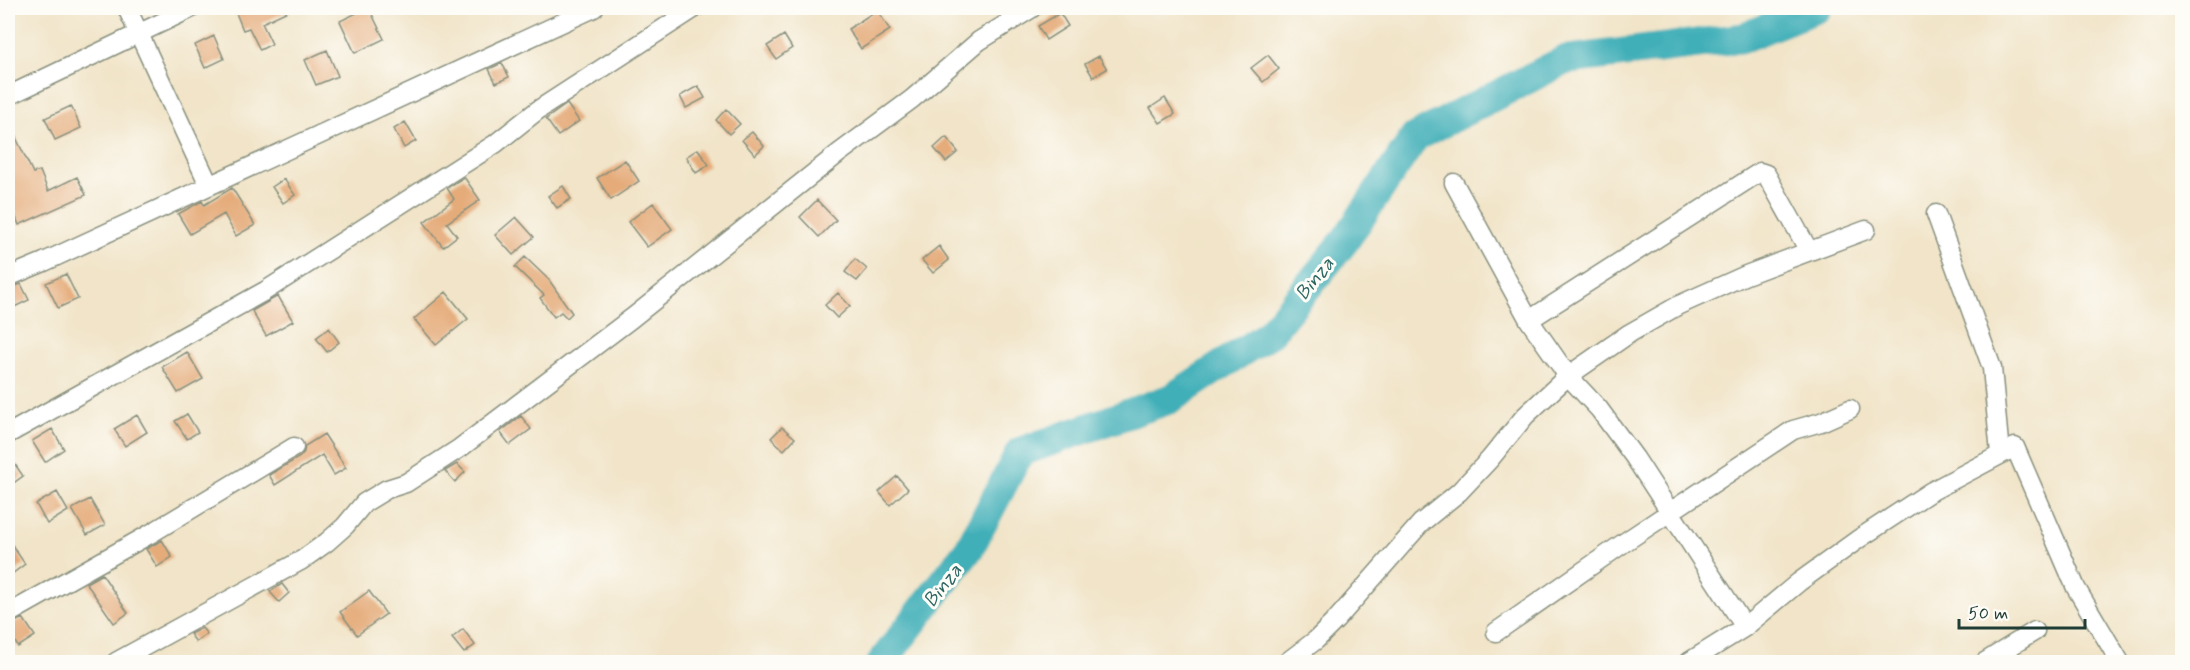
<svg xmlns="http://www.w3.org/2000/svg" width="2190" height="670" viewBox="0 0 2190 670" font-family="Mynerve,sans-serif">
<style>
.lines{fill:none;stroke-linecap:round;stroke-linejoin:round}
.river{stroke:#3fafb8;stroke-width:30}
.building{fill:#e5ac7a}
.minor-casing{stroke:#88907e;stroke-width:21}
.minor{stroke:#fff;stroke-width:18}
.labels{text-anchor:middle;stroke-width:6;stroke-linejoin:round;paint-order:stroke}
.water-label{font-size:20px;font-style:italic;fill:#2a6562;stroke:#fdfcf7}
</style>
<rect width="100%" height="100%" fill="#fdfcf7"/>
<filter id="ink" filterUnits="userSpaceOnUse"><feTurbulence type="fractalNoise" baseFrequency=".0167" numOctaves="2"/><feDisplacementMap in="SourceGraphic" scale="12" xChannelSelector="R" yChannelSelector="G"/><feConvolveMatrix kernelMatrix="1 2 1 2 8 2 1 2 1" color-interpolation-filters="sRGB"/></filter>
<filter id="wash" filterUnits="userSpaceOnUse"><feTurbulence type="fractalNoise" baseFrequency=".008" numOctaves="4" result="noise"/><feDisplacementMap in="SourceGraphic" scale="24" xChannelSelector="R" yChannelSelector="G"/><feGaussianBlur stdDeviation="1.35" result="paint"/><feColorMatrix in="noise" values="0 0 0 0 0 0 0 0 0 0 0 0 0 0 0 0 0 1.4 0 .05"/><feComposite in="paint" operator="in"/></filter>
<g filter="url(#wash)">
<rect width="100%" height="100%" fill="#f1e4c8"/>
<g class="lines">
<path class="river" d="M882 662 969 549 1020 452 1170 399 1269 334 1344 242 1415 137 1565 60 1742 38 1817 8"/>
</g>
<g id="blocks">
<path class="building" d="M234 8H294L262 23 272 44 260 50 249 28 243 30Z
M367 8H369L384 39 355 53 340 21Z
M877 10 890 30 861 49 848 29Z
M1060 13 1068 26 1046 40 1038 26Z
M784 35 792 48 776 59 767 46Z
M214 36 224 59 205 68 195 45Z
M327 50 338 76 316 85 305 60Z
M1268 55 1279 69 1263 82 1251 68Z
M1099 56 1107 69 1093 77 1085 64Z
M502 63 509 77 496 83 489 69Z
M698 86 705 98 686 108 680 96Z
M1165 98 1175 114 1160 123 1150 108Z
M567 104 579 121 558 136 546 119Z
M71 106 81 128 55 140 45 118Z
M726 109 740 124 729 134 716 120Z
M8 121 33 173 40 171 48 191 77 177 86 195 19 225 8 197Z
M405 122 416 141 404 148 394 129Z
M752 132 764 146 755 155 742 140Z
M946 137 958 152 946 162 934 148Z
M698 149 709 165 696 173 686 157Z
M625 160 639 181 611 200 597 178Z
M464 177 480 200 447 223 457 236 443 247 424 222 454 199 447 188Z
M284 179 295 195 283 203 272 187Z
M563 186 571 199 557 208 548 196Z
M232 188 255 225 236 236 224 214 190 234 178 214 202 201 204 205Z
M817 200 836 220 819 237 800 217Z
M653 203 672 229 647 247 628 222Z
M516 217 534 237 513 255 495 235Z
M939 246 949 260 933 273 922 260Z
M525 257 549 280 572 313 567 318 561 312 554 317 540 298 544 295 515 267Z
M855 259 867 269 857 281 845 272Z
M66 274 78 299 58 308 46 283Z
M21 284 29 300 8 310V289Z
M446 292 468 319 436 345 414 319Z
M838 293 850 306 837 318 825 305Z
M278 296 293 321 266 336 252 311Z
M329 328 339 342 327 352 316 338Z
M187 352 203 379 178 393 162 367Z
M187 414 198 432 187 439 175 421Z
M137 415 147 432 125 446 114 429Z
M521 416 531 429 510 445 500 432Z
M782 427 795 438 784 450 771 438Z
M52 429 64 449 45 462 32 441Z
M324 434 346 468 334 475 322 455 275 485 269 475 300 457 304 452 305 446Z
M8 454 23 476 8 487Z
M457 464 465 472 455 482 445 471Z
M897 476 908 489 890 505 879 492Z
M57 492 68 511 47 524 36 504Z
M90 499 105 525 87 535 72 509Z
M8 539 25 564 8 577Z
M162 540 172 557 157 567 146 549Z
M102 574 128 613 114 623 86 583Z
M282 584 289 593 279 602 270 592Z
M369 591 386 614 357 635 340 612Z
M23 618 35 636 18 647 8 629V625Z
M202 628 207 634 196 642 190 634Z
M463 629 475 645 464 653 452 638Z"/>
</g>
</g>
<g filter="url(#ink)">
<use href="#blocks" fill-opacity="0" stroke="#88907e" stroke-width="1.5"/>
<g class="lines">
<g class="minor-casing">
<path id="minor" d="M127 8 209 185
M8 96 192 8
M1454 183 1529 320 1568 376 1599 409 1635 458 1745 627
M1936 214 1992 368 2000 454
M8 277 44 262 594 8
M1529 320 1760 172 1766 174 1809 251
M8 434 265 291 495 144 538 110 695 8
M8 614 150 534 294 447
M1496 632 1625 542 1793 430 1821 422 1850 409
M116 662 302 560 327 542 345 526 364 503 387 489 406 483 460 448 632 318 839 153 912 99 979 41 1032 8
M1287 662 1316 640 1336 620 1421 523 1459 492 1490 459 1525 416 1568 376 1630 333 1679 305 1746 275 1866 230
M1689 662 1745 627 1799 582 1860 538 1930 492 2015 447 2076 588 2120 662
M1985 662 2035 631"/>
</g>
<use href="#minor" class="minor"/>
</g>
</g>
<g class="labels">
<g class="water-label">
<text transform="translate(1314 278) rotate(-51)" y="7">Binza</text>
<text transform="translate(942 585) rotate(-52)" y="7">Binza</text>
</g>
</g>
<rect width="2190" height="670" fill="none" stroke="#fdfcf7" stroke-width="30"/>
<path d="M1959 619v9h126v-9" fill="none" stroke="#1f3d34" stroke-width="3"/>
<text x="1968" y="619" font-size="18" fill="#1f3d34" stroke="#fdfcf7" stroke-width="4.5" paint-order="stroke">50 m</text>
</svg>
